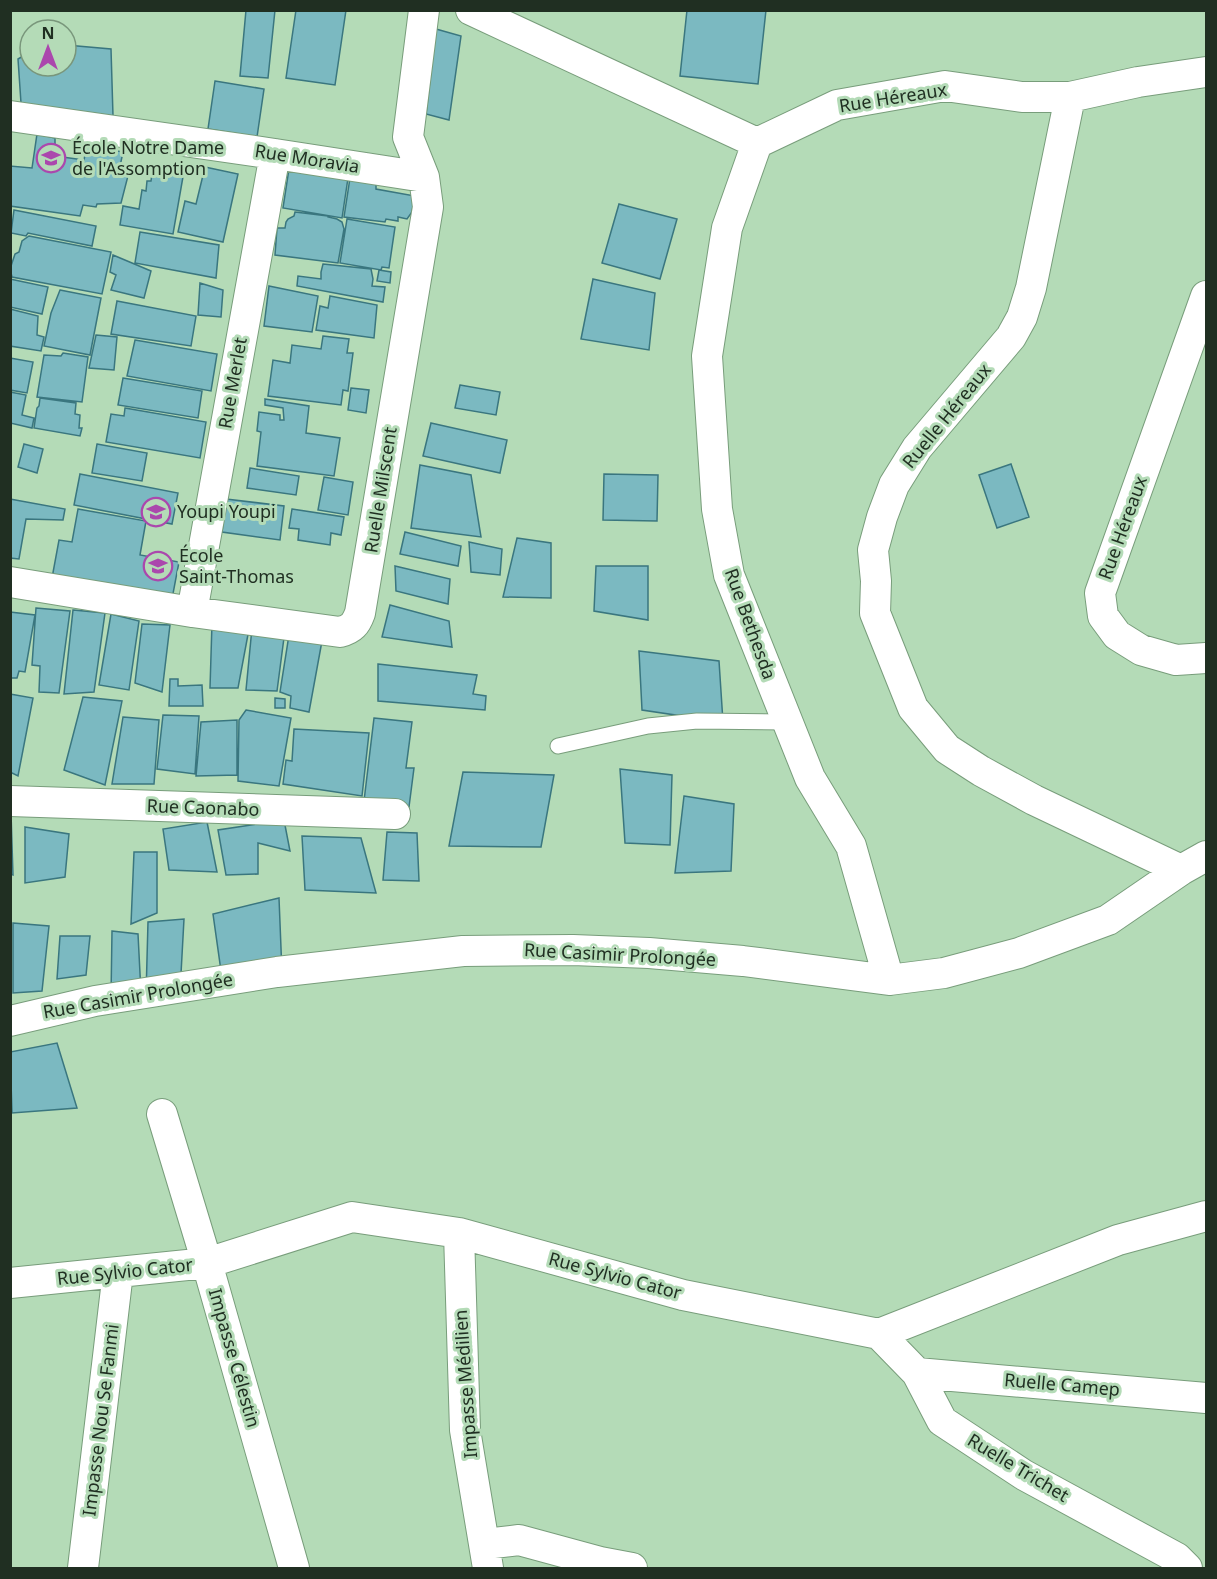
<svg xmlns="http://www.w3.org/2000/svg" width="1217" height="1579" viewBox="0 0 1217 1579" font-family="'Noto Sans',sans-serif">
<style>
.building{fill:#7bb9c1;stroke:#3a767f;stroke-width:1.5}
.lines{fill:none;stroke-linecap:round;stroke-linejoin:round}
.service-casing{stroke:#789d7b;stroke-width:17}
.minor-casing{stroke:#789d7b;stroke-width:32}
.service{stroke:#fff;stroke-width:15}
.minor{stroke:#fff;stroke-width:30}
.labels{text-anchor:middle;stroke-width:6;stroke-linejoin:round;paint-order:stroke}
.street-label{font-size:18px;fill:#202f22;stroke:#b4dbb7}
.poi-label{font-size:18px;fill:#202f22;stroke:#b4dbb7;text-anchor:start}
</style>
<rect width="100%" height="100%" fill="#b4dbb7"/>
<path class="building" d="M246 10H275L268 78 240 76Z
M296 10H346L335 85 286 78Z
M687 10H766L758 84 680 76Z
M436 29 461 36 449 120 426 114Z
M66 45 111 49 113 116 21 103 18 59 30 52V66H66Z
M215 81 264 89 257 137 208 129Z
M37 134 55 138V156L84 160 87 145 123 152 119 171 129 172 121 203 97 204 96 207 83 205 80 216 10 206V166L32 168Z
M153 166 184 171 173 234 120 225 123 206 139 209 142 190 146 191 147 181H151Z
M205 167 238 174 223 242 178 232 185 201 196 204Z
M289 169 348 178 342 218 283 208Z
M350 178 376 182V189L415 196 412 212 407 219 398 217V221L386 219 385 222 344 217Z
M619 204 677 219 660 279 602 263Z
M14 210 96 226 92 246 28 233 26 236 11 233Z
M295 212 328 216V217L337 219 342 222 344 229 338 263 275 255 277 228H285L286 222 288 219 294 216Z
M347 219 395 227 389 268 382 267 381 270 340 263Z
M140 232 219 245 216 278 135 263Z
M29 236 111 252 102 294 12 277 10 269 15 254 19 252 22 241Z
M113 255 151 271 144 298 111 290 116 275 110 272Z
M323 264 371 269 373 279 372 286 385 287 383 302 297 286 298 276 321 279V272Z
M379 270 391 272 390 283 377 281Z
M10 279 48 287 42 314 10 307Z
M593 279 655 293 649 350 581 339Z
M200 283 223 290 221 317 198 315Z
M269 286 318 296 312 332 264 326Z
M60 290 101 298 90 355 44 346 51 313Z
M330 296 377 305 374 338 316 330 320 306 328 308Z
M117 301 196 316 191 346 111 334Z
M10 309 38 316 37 335 44 337 41 351 10 346Z
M96 335 117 337 114 370 89 368Z
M323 336 349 339 347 353H353L348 391 343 390 341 405 268 396 273 360 290 363 292 345 321 349Z
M135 340 217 354 211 391 127 376Z
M63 353 88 357 82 402 37 397 44 355 61 356Z
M10 358 33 362 27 393 10 390Z
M123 378 202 391 198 418 118 405Z
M460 385 500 392 496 415 455 408Z
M351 388 369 390 366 413 348 410Z
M10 392 26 395 22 415 34 418 32 428 10 423Z
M40 398 76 403 75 414 80 415 79 428H82L80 436 34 428 37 408 39 406Z
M265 399 309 406 306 433 340 438 334 476 257 466 261 432 257 431 259 412 280 415V420H284L283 408 265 405Z
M125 408 206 422 200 458 106 442 111 414 124 416Z
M431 423 507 440 500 473 423 456Z
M24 444 43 449 37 473 18 467Z
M97 444 147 453 142 481 92 473Z
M1011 464 1029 517 997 528 979 475Z
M420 465 471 475 481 537 411 528Z
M250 468 299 476 296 495 247 488Z
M80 474 178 493 172 524 74 505Z
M604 474 658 475 657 521 603 520Z
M324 477 353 482 348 515 318 510Z
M10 499 65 509 63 520 26 519 19 559 10 558Z
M226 499 284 506 280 540 222 532Z
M78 509 146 521 140 555 179 562 172 599 52 578 59 540 72 542Z
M292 509 344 517 341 535 331 533 330 545 298 540 299 529 289 528Z
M405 532 461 546 458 566 400 554Z
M517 538 551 543V598L503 597Z
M469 542 502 549 500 575 471 572Z
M395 566 450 579 448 604 396 591Z
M596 566H648V620L594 611Z
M390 605 449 621 452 647 382 637Z
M36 608 70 611 59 693 39 692 40 666 32 665Z
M73 610 105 613 94 692 64 694Z
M10 612 35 615 25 672 19 671 17 678H10Z
M111 614 139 621 129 690 99 685Z
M212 623 249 629 238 688H210Z
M142 624 170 625 162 692 135 683Z
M252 628 285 630 277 691 246 690Z
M289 635 322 641 309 712 290 708 291 696 280 692Z
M639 651 719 661 723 722 642 710Z
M378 664 477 675 473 694 486 696 485 710 378 701Z
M170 679H178V686L202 685 203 706H169Z
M10 694 33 698 18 776 10 772Z
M83 697 122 701 105 785 64 770Z
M275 698 285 699V708H275Z
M246 710 291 718 279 786 238 781 239 720Z
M163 715 199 716 195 774 157 769Z
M123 717 159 720 154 784H112Z
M374 718 412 722 406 768H414L409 807 364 801Z
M237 720V775L196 776 201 722Z
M294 729 369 733 362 796 283 784 286 760 292 761Z
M620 769 672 775 670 845 625 843Z
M463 772 554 775 541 847 449 846Z
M684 796 734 804 731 871 675 873Z
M10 813H11L13 875 10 874Z
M284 820 290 851 258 843V874L226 875 218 830Z
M207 822 217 872 169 870 163 829Z
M25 827 69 834 65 877 25 883Z
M387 832 417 833 419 881 383 880Z
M302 836 361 838 376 893 305 890Z
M134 852H157V913L131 924Z
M279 898 282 973 223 985 213 914Z
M184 919 180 992 146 996 148 922Z
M13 923 49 926 42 991 13 993Z
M112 931 138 934 141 993 111 997Z
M60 936H90L86 975 57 979Z
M57 1043 77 1108 12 1113 10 1052Z"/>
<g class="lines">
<g class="service-casing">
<path id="service" d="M558 746 648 726 697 721 787 722"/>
</g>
<g class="minor-casing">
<path id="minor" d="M471 10 757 143 837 105 945 86 1022 97H1070L1138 82 1206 72
M1070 97 1031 288 1022 317 1011 337 917 448 894 485 882 517 873 550 876 581 875 613 913 708 947 749 981 771 1034 800 1181 870
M10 116 275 154 424 177
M757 143 727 228 707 356 717 509 729 575 810 778 851 846 889 980
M1206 296 1100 593 1103 616 1117 635 1141 650 1176 660 1206 658
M10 582 192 612 340 632C352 629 356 624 360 613L428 207 424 177 408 137 424 10
M192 612 275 154
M10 801 395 814
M10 1021 95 1001 277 972 463 951 573 950 649 953 743 961 889 980 944 973 1019 953 1108 920 1181 870 1206 856
M162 1114 207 1263 294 1568
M459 1233 465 1430 488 1568
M10 1283 207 1263 352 1217 459 1233 683 1295 879 1334 1118 1240 1206 1216
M879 1334 917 1373 942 1421 1024 1475 1177 1558 1187 1568
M917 1373 1206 1398
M485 1544 519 1540 600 1562 632 1568
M83 1568 118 1272"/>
</g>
<use href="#service" class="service"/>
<use href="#minor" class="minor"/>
</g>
<defs>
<g id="school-ring" transform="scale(1.5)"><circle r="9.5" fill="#b4dbb7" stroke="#ab47ad" stroke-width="1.5"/><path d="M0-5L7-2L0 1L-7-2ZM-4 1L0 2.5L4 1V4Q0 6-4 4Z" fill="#ab47ad"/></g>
</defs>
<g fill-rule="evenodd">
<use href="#school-ring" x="51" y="158"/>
<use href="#school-ring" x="156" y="512"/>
<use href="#school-ring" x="158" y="566"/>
</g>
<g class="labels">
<g class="street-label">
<text transform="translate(893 98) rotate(-9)" y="6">Rue Héreaux</text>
<text transform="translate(307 159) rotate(9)" y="6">Rue Moravia</text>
<text transform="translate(233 383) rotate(-80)" y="6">Rue Merlet</text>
<text transform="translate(947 416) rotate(-51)" y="6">Ruelle Héreaux</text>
<text transform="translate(381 490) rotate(-81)" y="6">Ruelle Milscent</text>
<text transform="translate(1123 528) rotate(-70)" y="6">Rue Héreaux</text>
<text transform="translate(750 624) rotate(70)" y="6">Rue Bethesda</text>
<text transform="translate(203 808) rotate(2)" y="6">Rue Caonabo</text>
<text transform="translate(620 955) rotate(3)" y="6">Rue Casimir Prolongée</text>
<text transform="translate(138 996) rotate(-10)" y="6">Rue Casimir Prolongée</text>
<text transform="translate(125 1272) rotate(-6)" y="6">Rue Sylvio Cator</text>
<text transform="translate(615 1276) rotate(15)" y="6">Rue Sylvio Cator</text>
<text transform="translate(234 1358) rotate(74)" y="6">Impasse Célestin</text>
<text transform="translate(466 1384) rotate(-94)" y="6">Impasse Médilien</text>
<text transform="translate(1062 1385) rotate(5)" y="6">Ruelle Camep</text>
<text transform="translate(101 1420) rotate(-83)" y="6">Impasse Nou Se Fanmi</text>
<text transform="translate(1018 1468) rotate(31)" y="6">Ruelle Trichet</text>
</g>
<g class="poi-label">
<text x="72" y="154">École Notre Dame<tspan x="72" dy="21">de l'Assomption</tspan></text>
<text x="177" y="518">Youpi Youpi</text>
<text x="179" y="562">École<tspan x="179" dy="21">Saint-Thomas</tspan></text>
</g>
</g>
<rect width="1217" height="1579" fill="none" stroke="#202f22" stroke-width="24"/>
<g transform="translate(48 48)"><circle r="28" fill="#b4dbb7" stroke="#79967b" stroke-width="1.5"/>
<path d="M0-4.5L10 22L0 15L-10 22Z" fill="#ab47ad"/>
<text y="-9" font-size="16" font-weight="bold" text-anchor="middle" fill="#202f22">N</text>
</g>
</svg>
